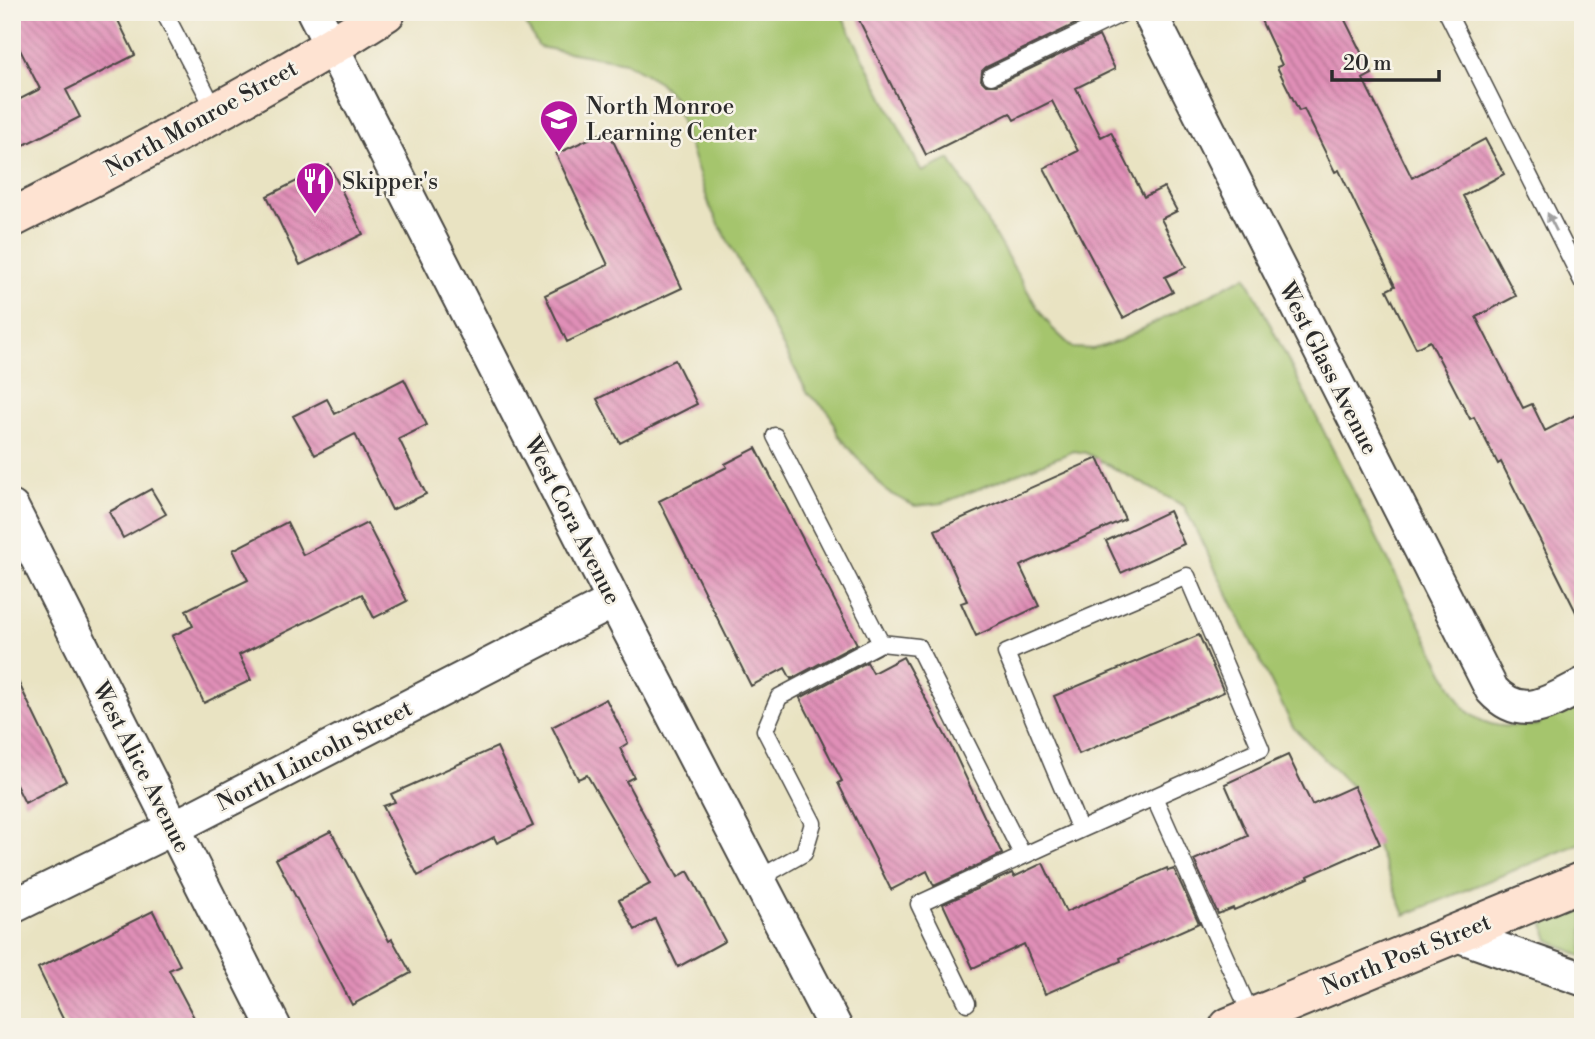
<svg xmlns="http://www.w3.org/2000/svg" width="1595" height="1039" viewBox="0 0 1595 1039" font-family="'Libre Bodoni',serif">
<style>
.green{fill:#a5c56d;stroke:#68784c;stroke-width:2}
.building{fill:url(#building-back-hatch)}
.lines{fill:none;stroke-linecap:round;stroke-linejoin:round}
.lane-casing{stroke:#484742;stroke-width:19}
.street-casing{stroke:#484742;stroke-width:37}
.secondary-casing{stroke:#484742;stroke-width:42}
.lane{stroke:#fff;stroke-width:16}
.street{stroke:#fff;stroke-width:33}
.secondary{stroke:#fee3d2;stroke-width:38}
.oneway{fill:#a0a0a0}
.labels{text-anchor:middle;stroke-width:5;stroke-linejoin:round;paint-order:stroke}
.poi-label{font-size:23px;fill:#2b2b2b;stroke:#f7f3e8;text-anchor:start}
.street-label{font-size:23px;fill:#2b2b2b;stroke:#f7f3e8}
</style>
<defs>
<pattern id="building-back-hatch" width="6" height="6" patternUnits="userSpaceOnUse" patternTransform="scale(1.75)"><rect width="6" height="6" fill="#e08fb7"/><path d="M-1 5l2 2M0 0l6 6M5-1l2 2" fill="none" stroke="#b67595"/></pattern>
</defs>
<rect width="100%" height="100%" fill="#f7f3e8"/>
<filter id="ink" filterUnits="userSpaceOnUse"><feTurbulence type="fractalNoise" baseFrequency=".0143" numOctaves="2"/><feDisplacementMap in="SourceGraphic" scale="14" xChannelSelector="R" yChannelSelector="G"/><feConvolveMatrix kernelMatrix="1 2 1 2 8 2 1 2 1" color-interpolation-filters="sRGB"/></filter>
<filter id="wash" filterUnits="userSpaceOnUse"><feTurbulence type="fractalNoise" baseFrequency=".00686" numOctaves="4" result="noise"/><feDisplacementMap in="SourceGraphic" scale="28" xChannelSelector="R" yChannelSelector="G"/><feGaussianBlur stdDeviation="1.57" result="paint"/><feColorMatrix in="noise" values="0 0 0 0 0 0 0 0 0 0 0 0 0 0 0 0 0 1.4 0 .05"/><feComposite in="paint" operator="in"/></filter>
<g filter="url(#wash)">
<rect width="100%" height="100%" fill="#e9e3c2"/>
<path class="green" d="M519 12H840L922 172 950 159 1037 307 1052 328 1073 348 1094 349 1119 341 1246 276 1449 682C1455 691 1460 704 1467 711 1488 730 1513 727 1539 725L1542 715 1583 695V842L1405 915 1353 788 1293 727 1184 506 1086 453 1074 451 943 503 915 506 887 492 838 435 829 412 808 394 710 207 673 97 659 82 625 62 539 47Z
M1583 900V957L1549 940 1544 924 1564 908Z"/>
<g id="blocks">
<path class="building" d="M12 12H114L135 55 66 90 80 117 12 151V103L40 89 12 34Z
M855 12H1088L1090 17 986 67 982 71 981 80 986 85H996L1099 36 1115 69 1076 88 1101 137 1111 132 1144 197 1164 187 1177 211 1161 219 1186 267 1165 277 1173 292 1123 318 1044 168 1078 151 1052 101 1014 120 1010 113 926 155Z
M1257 12H1341L1372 74 1363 79 1412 178 1485 139 1504 174 1463 196 1516 296 1476 317 1523 408 1532 404 1545 431 1583 411V626L1501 462 1498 464 1474 417 1470 419 1430 341 1416 348 1387 290 1395 286 1339 170 1335 172 1304 109 1299 111 1277 67 1282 65Z
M608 130 682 288 567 342 545 295 608 265 556 154Z
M329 165 363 234 300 265 267 196Z
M675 360 697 404 620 443 597 399Z
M404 379 427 425 399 439 426 494 392 510 355 434 315 455 293 416 327 399 335 414Z
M756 448 857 644 791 679 785 668 751 686 659 501 727 467 725 464Z
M1098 458 1125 519 1020 566 1039 606 976 636 961 603 967 601 935 530Z
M151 489 166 514 123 538 109 512Z
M1169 511 1184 544 1121 573 1106 541Z
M287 522 303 555 367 523 407 601 374 618 362 594 239 655 251 680 204 703 172 636 193 626 186 610 248 580 233 550Z
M1199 635 1224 692 1079 754 1054 696Z
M903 657 952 748 1002 854 934 886 927 871 891 890 838 783 842 781 800 698 867 662 873 673Z
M12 669 66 781 25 803 12 777Z
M606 699 628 743 620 748 634 777 626 781 678 877 688 871 725 941 678 967 655 919 635 930 619 900 650 884 587 775 578 779 552 727Z
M497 747 533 826 497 843 494 837 418 876 383 806 395 802 391 794Z
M1288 755 1312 805 1354 786 1380 844 1308 876 1309 878 1234 910 1233 908 1218 914 1194 860 1248 836 1225 784Z
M331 831 389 941 392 939 411 973 352 1005 276 859Z
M1043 863 1066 912 1167 868 1168 871 1174 869 1199 923 1120 958 1121 961 1045 994 1024 944 973 968 943 904 1012 873 1014 877Z
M153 911 180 965 169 970 199 1027H67L38 968Z"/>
</g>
</g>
<g filter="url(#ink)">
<use href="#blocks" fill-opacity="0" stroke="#484742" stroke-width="2"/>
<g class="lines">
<g class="lane-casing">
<path id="lane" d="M164 12 216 112
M1447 12 1583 283
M991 76 1125 12
M775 436 881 643
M1154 797 1080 830 1006 653 1187 576 1261 749 1154 797 1252 1017
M758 879 804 853 813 823 765 730 779 697 881 643 918 647 1023 856 1080 830
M967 1003 919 904 1023 856"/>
</g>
<g class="street-casing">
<path id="street" d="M314 12 614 601 835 1027
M1149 12 1492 690C1522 723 1550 702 1583 685
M12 508 274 1027
M12 907 173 828 614 601
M1455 934 1583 979"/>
</g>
<g class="secondary-casing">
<path id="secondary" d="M12 218C139 154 266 89 386 12
M1229 1027 1583 881"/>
</g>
<use href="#lane" class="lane"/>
<use href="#street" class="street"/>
<use href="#secondary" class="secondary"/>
</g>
<defs><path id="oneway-solid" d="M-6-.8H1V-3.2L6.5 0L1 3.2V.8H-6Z" transform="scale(1.75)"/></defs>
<use class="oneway" href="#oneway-solid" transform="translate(1552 222) rotate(-117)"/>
</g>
<defs>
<g id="school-pin" transform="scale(2.0125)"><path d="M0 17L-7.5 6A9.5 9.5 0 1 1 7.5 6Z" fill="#b5179e" stroke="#f7f3e8"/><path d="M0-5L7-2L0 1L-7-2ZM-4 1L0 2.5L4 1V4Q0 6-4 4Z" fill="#fff"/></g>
<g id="restaurant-pin" transform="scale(2.0125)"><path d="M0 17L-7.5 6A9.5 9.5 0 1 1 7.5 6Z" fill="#b5179e" stroke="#f7f3e8"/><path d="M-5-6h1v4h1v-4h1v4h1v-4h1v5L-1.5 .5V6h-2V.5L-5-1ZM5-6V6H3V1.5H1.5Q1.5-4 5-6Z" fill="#fff"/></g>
</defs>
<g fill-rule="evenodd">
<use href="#school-pin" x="559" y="119"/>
<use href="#restaurant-pin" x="315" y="181"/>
</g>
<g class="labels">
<g class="poi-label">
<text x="586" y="114">North Monroe<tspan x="586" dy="26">Learning Center</tspan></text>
<text x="342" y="189">Skipper's</text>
</g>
<g class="street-label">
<text transform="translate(201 118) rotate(-29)" y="8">North Monroe Street</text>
<text transform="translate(1329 368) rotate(63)" y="8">West Glass Avenue</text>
<text transform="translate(573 520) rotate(63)" y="8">West Cora Avenue</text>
<text transform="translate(314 755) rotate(-27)" y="8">North Lincoln Street</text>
<text transform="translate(142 767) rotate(63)" y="8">West Alice Avenue</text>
<text transform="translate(1406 954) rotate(-22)" y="8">North Post Street</text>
</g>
</g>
<rect width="1595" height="1039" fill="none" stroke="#f7f3e8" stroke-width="42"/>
<path d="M1332 70v10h107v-10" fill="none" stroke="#2b2b2b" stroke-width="3.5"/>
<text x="1343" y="70" font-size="21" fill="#2b2b2b" stroke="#f7f3e8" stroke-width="5" paint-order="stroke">20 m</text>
</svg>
